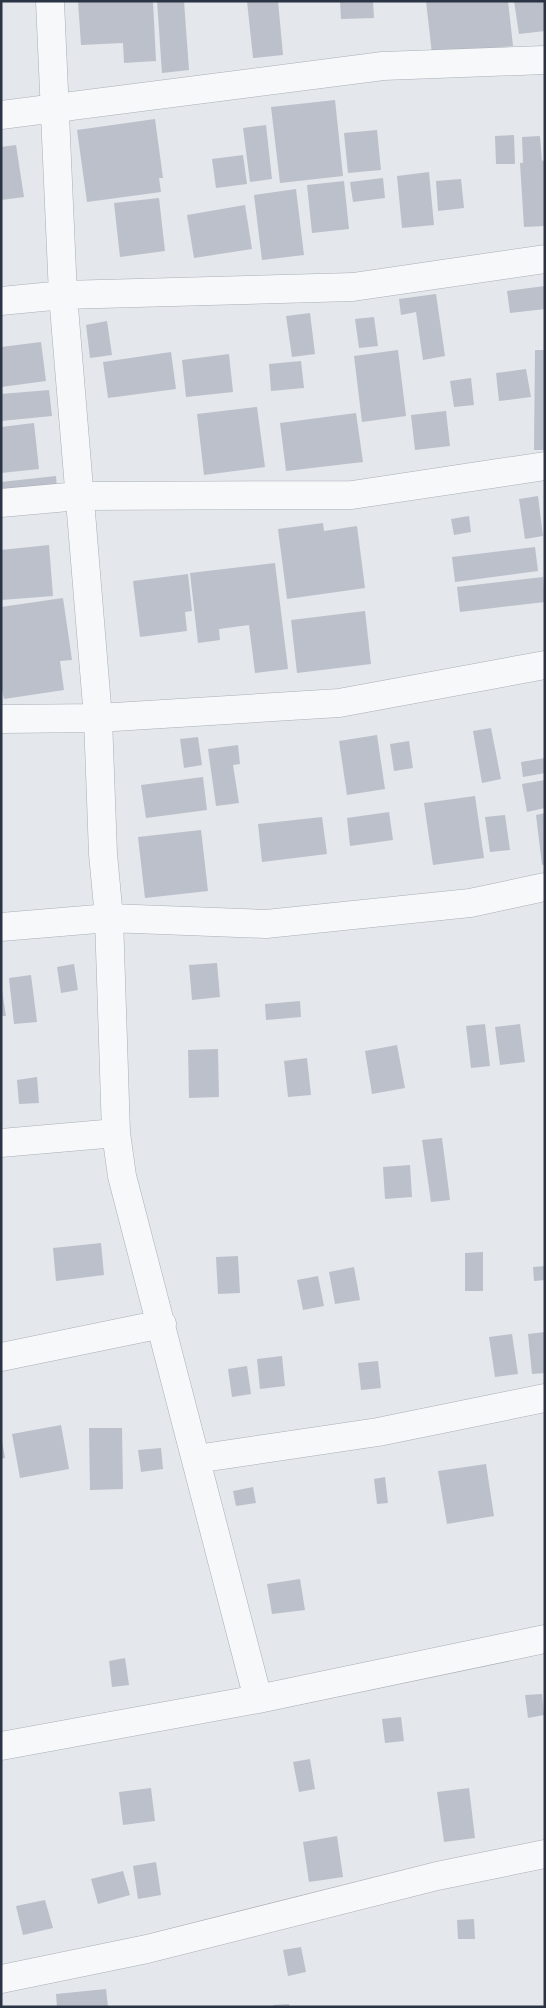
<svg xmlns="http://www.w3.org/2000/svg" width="546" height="2008" viewBox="0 0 546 2008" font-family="'DejaVu Sans',sans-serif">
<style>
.building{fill:#bbc0ca}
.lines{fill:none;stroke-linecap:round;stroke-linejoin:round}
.minor-casing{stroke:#a9aeb7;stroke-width:29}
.minor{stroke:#f7f8fa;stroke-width:28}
</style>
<rect width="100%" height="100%" fill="#e4e7ec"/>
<path class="building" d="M78 1H153L156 61 124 63 123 43 81 45Z
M157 1H184L189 70 162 73Z
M247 1H278L283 55 253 58Z
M340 1H373L374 18 341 19Z
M426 1H508L513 46 432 54Z
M514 1H545V31L519 34Z
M335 100 343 176 280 183 271 107Z
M155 119 163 178H159L161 192 87 202 77 130Z
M266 125 272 179 250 182 243 128Z
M377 130 381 170 348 173 344 133Z
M514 135 515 164H496L495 136Z
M540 136 542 161 545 160V226L524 227 520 163H523L522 137Z
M16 145 24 197 1 200V147Z
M243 155 247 184 216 188 212 159Z
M429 172 434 225 402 228 397 176Z
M383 178 385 198 353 202 350 182Z
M461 179 464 208 438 211 436 181Z
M344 181 349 229 312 233 307 185Z
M296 189 304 255 262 260 254 195Z
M159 198 165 251 120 257 114 203Z
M245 205 252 249 194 258 187 215Z
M545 286V309L510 313 507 291Z
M436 294 445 356 423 360 416 312 401 315 399 299Z
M310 313 315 354 292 357 286 316Z
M374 317 378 346 359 348 355 319Z
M107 321 112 355 90 358 86 325Z
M41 342 46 381 1 387V347Z
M398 350 406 416 362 422 354 356Z
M535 350H545V450H534Z
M171 352 176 389 108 398 103 362Z
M229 354 233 392 186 397 182 360Z
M301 361 304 388 271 391 269 364Z
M526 369 531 397 499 401 496 373Z
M471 378 474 405 454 407 450 381Z
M49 390 52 416 1 421V394Z
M257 407 265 467 204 475 197 414Z
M446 411 450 446 415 450 411 415Z
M356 413 363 462 286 471 280 423Z
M34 423 39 469 1 473V427Z
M56 476 58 500 1 506V482Z
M538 496 543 536 525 539 519 499Z
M469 516 471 532 454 535 451 519Z
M323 523 324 531 357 526 365 588 287 599 278 529Z
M49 545 53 596 1 600V550Z
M535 547 538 571 455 582 452 557Z
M275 563 288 669 255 673 249 625 219 629 220 640 198 643 190 573Z
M188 574 192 611 185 612 187 631 140 637 133 581Z
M543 577 545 602 460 612 457 587Z
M63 598 72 660 60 661 64 690 4 699 1 684V607Z
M365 611 371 664 297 673 291 620Z
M491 728 501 779 482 783 473 731Z
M377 735 385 789 347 795 339 741Z
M198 737 202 765 184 768 180 739Z
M409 741 413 768 394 771 390 744Z
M238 745 240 764 233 765 239 803 216 806 208 749Z
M545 758V773L523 777 521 762Z
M203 777 207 810 146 818 141 785Z
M545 780V808L527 812 522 784Z
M475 796 484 858 433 865 424 803Z
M389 812 393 840 350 846 347 818Z
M545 813V864L542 865 536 815Z
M505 815 510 850 490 852 485 817Z
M322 817 327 854 262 862 258 824Z
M201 830 208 891 145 898 138 837Z
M217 963 220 997 192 1000 189 965Z
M74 964 78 990 61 993 57 967Z
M31 975 37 1022 14 1024 9 978Z
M1 984 6 1016H1Z
M300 1001 301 1017 266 1020 265 1004Z
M485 1024 490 1066 471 1068 466 1026Z
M520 1024 525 1062 500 1065 495 1027Z
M397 1045 405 1088 372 1094 365 1051Z
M218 1049 219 1097 189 1098 188 1050Z
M307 1058 311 1095 288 1097 284 1061Z
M37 1077 39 1103 19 1104 17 1080Z
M442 1138 450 1200 431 1202 422 1140Z
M410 1165 412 1197 385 1199 383 1167Z
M101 1243 104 1275 56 1281 53 1248Z
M483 1252V1291H465V1253Z
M238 1256 240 1293 218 1294 216 1257Z
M545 1266V1280L534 1281 533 1267Z
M354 1267 360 1300 335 1304 329 1272Z
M318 1276 324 1306 303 1310 297 1280Z
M545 1332V1373L532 1374 528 1334Z
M512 1334 518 1374 495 1377 489 1337Z
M282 1356 285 1386 260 1389 257 1359Z
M378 1361 381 1388 361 1390 358 1363Z
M247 1366 251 1394 232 1397 228 1369Z
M61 1425 69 1469 20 1478 12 1434Z
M89 1428H122L123 1489 90 1490Z
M2 1441 5 1458 1 1459V1442Z
M161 1448 163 1469 141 1472 138 1450Z
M486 1464 494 1516 447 1524 438 1471Z
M385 1477 388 1503 377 1504 374 1479Z
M253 1487 256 1503 236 1506 233 1491Z
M300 1579 305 1610 272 1614 267 1584Z
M125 1658 129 1685 112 1687 109 1661Z
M542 1694 544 1715 528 1718 525 1695Z
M401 1717 404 1741 385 1743 382 1719Z
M310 1759 315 1789 299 1792 293 1762Z
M151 1788 155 1821 123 1825 119 1792Z
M469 1788 475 1838 444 1842 437 1792Z
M337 1836 343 1877 309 1882 303 1842Z
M156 1862 161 1895 138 1899 133 1866Z
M123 1871 130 1895 98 1904 91 1879Z
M45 1900 53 1928 23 1935 16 1906Z
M474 1919 475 1939H458L457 1920Z
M301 1947 306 1972 288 1976 283 1950Z
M106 1989 108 2007H57L56 1994Z
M289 2004 290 2007H273V2005Z"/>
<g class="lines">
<g class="minor-casing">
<path id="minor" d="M50 1 63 295 98 718 103 854 109 918 116 1133 122 1176 258 1699
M1 115 383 66 545 60
M1 301 63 295 353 287 545 259
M1 503 79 496 352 495 545 466
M1 719 98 718 339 703 545 665
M1 927 109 918 266 924 470 903 545 887
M1 1143 116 1133
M1 1357 162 1324
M196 1459 378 1432 545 1398
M1 1746 258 1699 545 1639
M1 1979 147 1949 437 1876 545 1854"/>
</g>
<use href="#minor" class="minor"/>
</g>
<rect width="546" height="2008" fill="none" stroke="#2b3445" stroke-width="5"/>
</svg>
